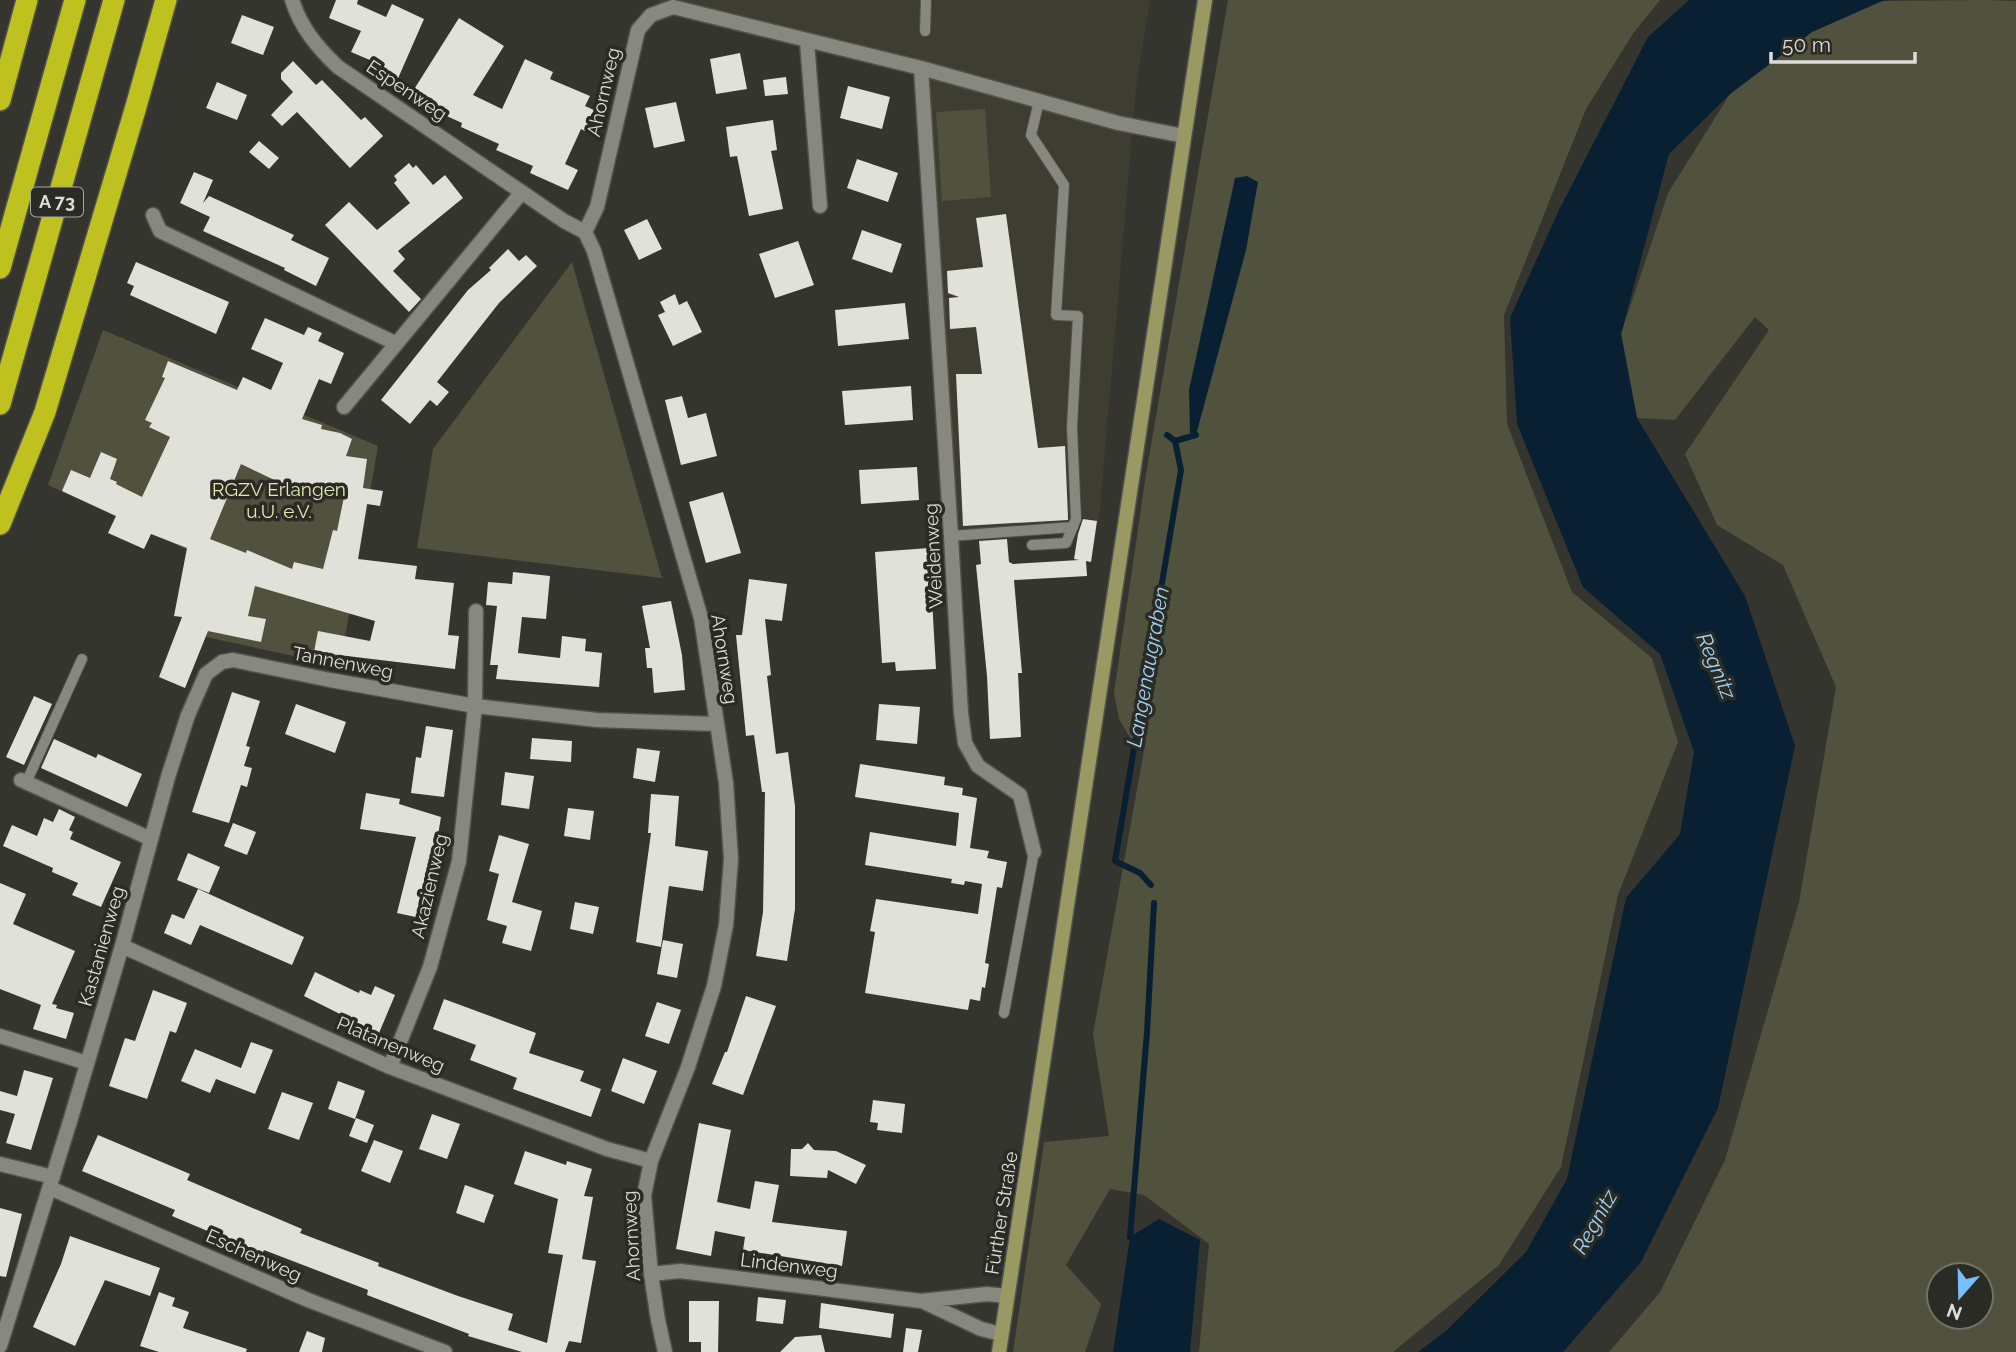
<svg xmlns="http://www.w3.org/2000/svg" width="2016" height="1352" viewBox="0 0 2016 1352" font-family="Raleway,sans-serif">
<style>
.built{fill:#3d3e31}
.green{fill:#50523d;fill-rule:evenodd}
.water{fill:#082031}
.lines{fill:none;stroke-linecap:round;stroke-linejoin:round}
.stream{stroke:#082031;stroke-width:6}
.building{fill:#e0e1d8;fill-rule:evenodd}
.lane-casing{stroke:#52524c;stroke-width:12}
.street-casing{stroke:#52524c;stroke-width:17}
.secondary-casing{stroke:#52524c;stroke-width:17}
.highway-casing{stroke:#52524c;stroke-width:24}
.lane{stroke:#878880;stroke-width:10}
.street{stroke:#878880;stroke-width:14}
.secondary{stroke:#989963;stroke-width:14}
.highway{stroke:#bfc21e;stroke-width:21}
.labels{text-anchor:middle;stroke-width:7;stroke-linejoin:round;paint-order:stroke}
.shield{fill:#2a2b24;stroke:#a7a8a2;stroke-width:2}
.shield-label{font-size:18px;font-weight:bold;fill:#dcddd8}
.street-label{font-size:19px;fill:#dcddd8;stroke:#2a2b24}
.park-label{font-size:19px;fill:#e3e7ae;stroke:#2a2b24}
.water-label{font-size:21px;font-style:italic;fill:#a0d0f7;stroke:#2a2b24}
</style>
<rect width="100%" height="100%" fill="#34352e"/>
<path class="built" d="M659 0H1150L1136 88 1099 521 1079 517 1070 521 959 531 928 76 658 8Z"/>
<path class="green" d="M1228 0H1660L1634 32 1586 109 1504 315 1507 424 1572 592 1652 658 1678 742 1618 895 1561 1167 1499 1265 1393 1352H1199L1209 1244 1144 1195 1110 1189 1066 1265 1101 1304 1085 1352H1013L1044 1142 1109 1136 1093 1034 1145 745 1134 744 1119 719 1114 693 1146 474Z
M1986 0 2016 1V1352H1609L1660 1292 1725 1160 1799 902 1836 687 1783 565 1717 525 1685 454 1769 330 1755 317 1675 420 1637 418 1621 334 1668 193 1730 94 1812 32 1882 1ZM1939 1275H1981V1317H1939Z
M985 109 991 197 942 201 936 112Z
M572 262 662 578 417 548 433 449Z
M103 330 378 446 340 666 206 637 218 564 48 485Z"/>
<path class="water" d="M1689 0H1891L1882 1 1812 32 1730 94 1669 154 1621 334 1637 418 1745 596 1795 746 1718 1108 1641 1262 1563 1352H1418L1446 1331 1526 1252 1567 1179 1626 898 1680 834 1694 752 1660 654 1583 587 1517 424 1510 318 1560 208 1648 37Z
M1247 176 1258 182 1246 250 1196 435 1190 433 1189 390 1235 178Z
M1159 1219 1200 1240 1190 1352H1113L1130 1237Z"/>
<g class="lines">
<path class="stream" d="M1175 441 1196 435
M1151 885 1140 873 1115 861 1181 470 1175 441 1167 435
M1130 1237 1147 1032 1154 903"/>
</g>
<path class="building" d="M336 0H358L357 4 386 17 392 4 424 19 396 83 380 76 384 66 351 52 361 31 329 18Z
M242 15 274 27 263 55 231 43Z
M459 18 504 46 473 95 502 109 525 59 553 72 550 79 590 96 585 106 594 110 585 131 581 129 565 164 578 170 568 190 530 173 533 166 496 150 499 144 461 127 462 123 429 108 433 99 413 91Z
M740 53 747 89 716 94 710 59Z
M293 61 316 85 322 80 361 120 365 117 383 136 350 168 297 112 282 126 271 115 293 92 281 79V73Z
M786 77 788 94 765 96 763 80Z
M217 82 247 95 237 120 206 108Z
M848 86 890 97 882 129 840 118Z
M676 102 685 141 654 148 645 108Z
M773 120 777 150 771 151 783 209 749 216 737 156 730 157 726 127Z
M259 141 279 158 269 169 249 152Z
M857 159 898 173 888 202 847 188Z
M409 163 413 168 416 165 433 185 445 175 463 198 398 251 405 259 393 271 421 299 409 312 325 225 349 202 377 230 410 203 394 183 397 180 394 176Z
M194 172 213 180 203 203 209 196 294 235 291 240 329 258 316 286 284 270 285 268 203 231 210 217 180 203Z
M1006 214 1038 448 1065 446 1068 518V520L963 526 956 374H982L976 327 950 329 949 298 959 297 948 293 947 271 983 267 976 218Z
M647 219 662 249 639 260 624 230Z
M862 230 902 244 892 273 852 259Z
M798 241 814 285 775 298 759 254Z
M508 249 519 261 526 255 537 266 499 303 437 382 449 392 437 406 430 400 410 424 381 400 468 290 491 270 489 268Z
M136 262 229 302 216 334 130 295 134 286 127 283Z
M675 294 679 305 687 301 702 332 673 346 658 315 665 312 660 302Z
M905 303 909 339 838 346 835 310Z
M265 318 304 335 308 327 322 333 318 341 344 353 331 384 319 379 302 419 322 425 321 429 340 433 352 439 346 456 367 459 363 488 383 491 380 506 367 504 358 559 417 566 415 579 454 583 448 635 459 636 455 669 314 652 318 631 370 641 375 621 255 586 248 616 266 619 261 642 208 631 185 688 159 677 182 617 174 616 187 548 151 534 144 549 108 533 116 516 62 491 71 470 90 478 101 452 117 459 110 479 117 482 116 484 142 497 170 437 149 427 152 423 145 420 165 378 162 377 168 361 237 390 243 377 271 390 283 363 251 349ZM241 464 291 488 294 482 345 492 337 531 333 530 323 569 294 562 292 569 247 550 246 553 210 539Z
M911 386 913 420 845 425 842 391Z
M682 396 688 418 706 413 717 456 681 465 665 400Z
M917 467 919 500 861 504 859 470Z
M723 492 741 553 706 563 689 502Z
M1083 519 1097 521 1091 562 1086 561 1087 576 1014 580 1022 673H1018L1021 737 990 739 987 676 976 565 981 564 979 541 1007 539 1009 562 1013 564 1079 560 1074 559 1078 534Z
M929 548 936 669 896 671 895 662 882 663 875 552Z
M513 572 550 576 546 619 522 617 518 653 560 658 562 636 586 639 585 651 602 653 599 687 496 679 498 665H490L497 606 486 605 488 582 512 584Z
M749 579 787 584 782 621 765 619 771 675 767 676 776 754 788 752 795 806V909L787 961 756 956 763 912 765 792H762L754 735 746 736 736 635H742Z
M671 601 682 655 685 690 654 693 652 668H647L645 648H650L642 606Z
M232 692 260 701 246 746 250 747 244 766 252 768 247 787 241 785 229 823 192 812Z
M34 696 52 704 24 765 6 757Z
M296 704 346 722 335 753 285 734Z
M879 704 920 707 917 744 876 740Z
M426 726 453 730 444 797 411 793 416 757 421 758Z
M532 738 572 741 571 762 530 759Z
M54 739 96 758 98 754 142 774 127 807 41 768Z
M637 748 660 751 655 782 633 778Z
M860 764 945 777 944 785 963 788 962 795 977 798 970 848 989 851 987 858 1007 862 1002 888 997 887 985 963 989 964 985 988 982 987 980 1001 970 999 968 1010 865 993 875 932 870 931 876 899 978 914 982 884 965 881 964 885 951 883 952 879 865 865 870 832 956 846 959 813 855 797Z
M505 772 534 776 529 809 501 805Z
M366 793 400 799 399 804 441 817 438 835 443 836 425 919 397 913 416 837 360 829Z
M651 794 679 796 675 846 708 851 703 891 669 886 661 947 636 942 651 833H648Z
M568 808 594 811 590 840 564 836Z
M59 809 75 817 69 830 73 832 70 839 121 862 101 907 72 895 78 883 52 872 53 868 3 846 12 825 37 836 44 818 53 822Z
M233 823 256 832 247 855 224 846Z
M499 835 529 844 512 902 542 911 531 951 502 943 507 926 487 920 499 874 489 871Z
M188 853 220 867 209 893 177 880Z
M0 883 26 894 13 924 75 951 52 1004 57 1005 56 1008 74 1013 66 1039 33 1029 41 1005 0 989Z
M198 889 304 937 292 965 200 925 191 945 164 933 172 914 184 919Z
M575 902 599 907 593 934 570 929Z
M663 940 683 944 677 978 657 974Z
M315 972 359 993 360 990 371 995 375 986 395 995 379 1033 348 1019V1018L304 996Z
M153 990 187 1003 176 1033 170 1031 147 1099 109 1086 125 1038 135 1041Z
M746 996 776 1006 743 1095 712 1084 725 1052H727Z
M444 999 536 1033 529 1053 584 1071 580 1081 601 1089 591 1117 513 1089 517 1078 470 1060 476 1045 433 1029Z
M657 1002 681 1010 669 1044 645 1036Z
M251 1042 273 1050 255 1094 216 1079 210 1093 181 1081 195 1049 241 1068Z
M623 1058 657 1071 644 1104 611 1091Z
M24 1070 53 1078 31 1150 6 1143 15 1114 0 1110V1091L17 1096Z
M338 1081 365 1091 355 1119 328 1109Z
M282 1092 313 1103 299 1140 268 1129Z
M873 1100 905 1104 902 1133 877 1130 878 1123 870 1122Z
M432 1114 460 1124 447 1159 419 1149Z
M356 1118 374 1125 367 1143 349 1136Z
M699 1123 731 1130 717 1202 750 1209 755 1181 779 1185 772 1222 847 1231 842 1266 743 1250 745 1237 715 1231 711 1256 676 1249Z
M98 1135 190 1174 187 1180 302 1229 300 1233 379 1263 378 1266 458 1296 513 1314 508 1330 547 1343 563 1255 548 1253 558 1199 514 1184 525 1151 566 1165 567 1161 592 1169 584 1196 593 1197 582 1259 596 1261 581 1343 569 1341 565 1352H522L468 1336 469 1334 367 1295 368 1290 264 1250 262 1254 172 1216 175 1210 82 1171Z
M374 1140 403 1151 390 1183 361 1171Z
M808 1143 814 1150 836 1151 866 1165 856 1184 828 1170 827 1178 790 1176 791 1149H802Z
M465 1185 494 1195 484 1223 456 1213Z
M0 1208 22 1214 6 1277 0 1276Z
M70 1236 160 1268 150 1296 105 1280 75 1346 33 1327 61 1264Z
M159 1292 175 1298 172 1306 189 1312 183 1328 247 1349 246 1352H159L140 1346Z
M758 1297 786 1300 783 1324 756 1321Z
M689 1301H719L718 1352H701V1342H689Z
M821 1303 894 1314 891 1338 819 1328Z
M906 1328 922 1330 918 1352H903Z
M307 1331 325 1338 322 1352H299Z
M821 1335 825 1352H780L795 1337Z"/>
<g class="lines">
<g class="lane-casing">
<path id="lane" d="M925 31 926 0
M951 536 1073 527
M1032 545 1066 543 1076 519 1072 427 1078 316 1056 315 1064 185 1031 135 1039 101
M26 783 82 659
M1004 1013 1034 852"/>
</g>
<g class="street-casing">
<path id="street" d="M292 0C301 28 317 47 338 67L564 221 585 232
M673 7 921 68 1118 123 1184 136
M807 42 820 206
M921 68 951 536 961 713 965 743 978 766 1020 795 1034 852
M153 215 160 231 395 343
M344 407 522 192
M21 780 151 839
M122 946 390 1067 607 1149 651 1161
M0 1036 87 1063
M390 1067 430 967 459 861 475 706 476 611
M0 1164 53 1177
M50 1188 308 1300 445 1352
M651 1274 680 1271 921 1301 987 1294 1007 1296
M922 1301 981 1329 1001 1334
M0 1346 71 1118 122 946 168 777 188 715 206 674 222 662 233 660 330 680 475 706 597 720 716 724
M665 1352 658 1320 651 1274 644 1196 651 1161 688 1067 714 986 726 925 731 859 726 783 701 618 594 251 585 232 597 207 638 30 651 15 673 7"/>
</g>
<g class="secondary-casing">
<path id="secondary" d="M999 1352 1205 0"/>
</g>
<g class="highway-casing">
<path id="highway" d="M0 100 27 0
M0 268 75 0
M0 404 114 0
M0 524 45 412 135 110 166 0"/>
</g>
<use href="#lane" class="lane"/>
<use href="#street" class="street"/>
<use href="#secondary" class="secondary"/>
<use href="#highway" class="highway"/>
</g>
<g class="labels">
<rect class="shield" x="31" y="187.5" width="52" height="29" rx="5"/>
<g class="shield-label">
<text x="57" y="208">A 73</text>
</g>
<g class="street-label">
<text transform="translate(407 90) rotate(34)" y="7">Espenweg</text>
<text transform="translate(603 92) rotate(-77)" y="7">Ahornweg</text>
<text transform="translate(933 556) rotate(-93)" y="7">Weidenweg</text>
<text transform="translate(725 659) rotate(81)" y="7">Ahornweg</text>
<text transform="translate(343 662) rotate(11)" y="7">Tannenweg</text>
<text transform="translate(429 886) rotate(-77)" y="7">Akazienweg</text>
<text transform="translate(101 946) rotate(-74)" y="7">Kastanienweg</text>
<text transform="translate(391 1044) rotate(23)" y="7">Platanenweg</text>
<text transform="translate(1001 1213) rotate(-81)" y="7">Fürther Straße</text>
<text transform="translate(631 1236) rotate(-93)" y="7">Ahornweg</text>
<text transform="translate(254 1255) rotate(24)" y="7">Eschenweg</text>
<text transform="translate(789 1265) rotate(7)" y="7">Lindenweg</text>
</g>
<g class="park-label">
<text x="279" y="496">RGZV Erlangen<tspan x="279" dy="22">u.U. e.V.</tspan></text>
</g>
<g class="water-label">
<text transform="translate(1716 666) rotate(67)" y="7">Regnitz</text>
<text transform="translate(1148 667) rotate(-80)" y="7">Langenaugraben</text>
<text transform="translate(1595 1222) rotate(-61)" y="7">Regnitz</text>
</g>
</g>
<g transform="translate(1960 1296) rotate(200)"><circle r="33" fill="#2a2b24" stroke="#71726c" stroke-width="2"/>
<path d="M0-5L12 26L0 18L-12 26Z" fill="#78bff7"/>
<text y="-10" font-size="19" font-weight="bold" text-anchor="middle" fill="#dcddd8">N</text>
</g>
<path d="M1771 52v10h144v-10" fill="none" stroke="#dcddd8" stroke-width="3.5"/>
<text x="1782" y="52" font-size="21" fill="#dcddd8" stroke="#2a2b24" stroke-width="5" paint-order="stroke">50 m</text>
</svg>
